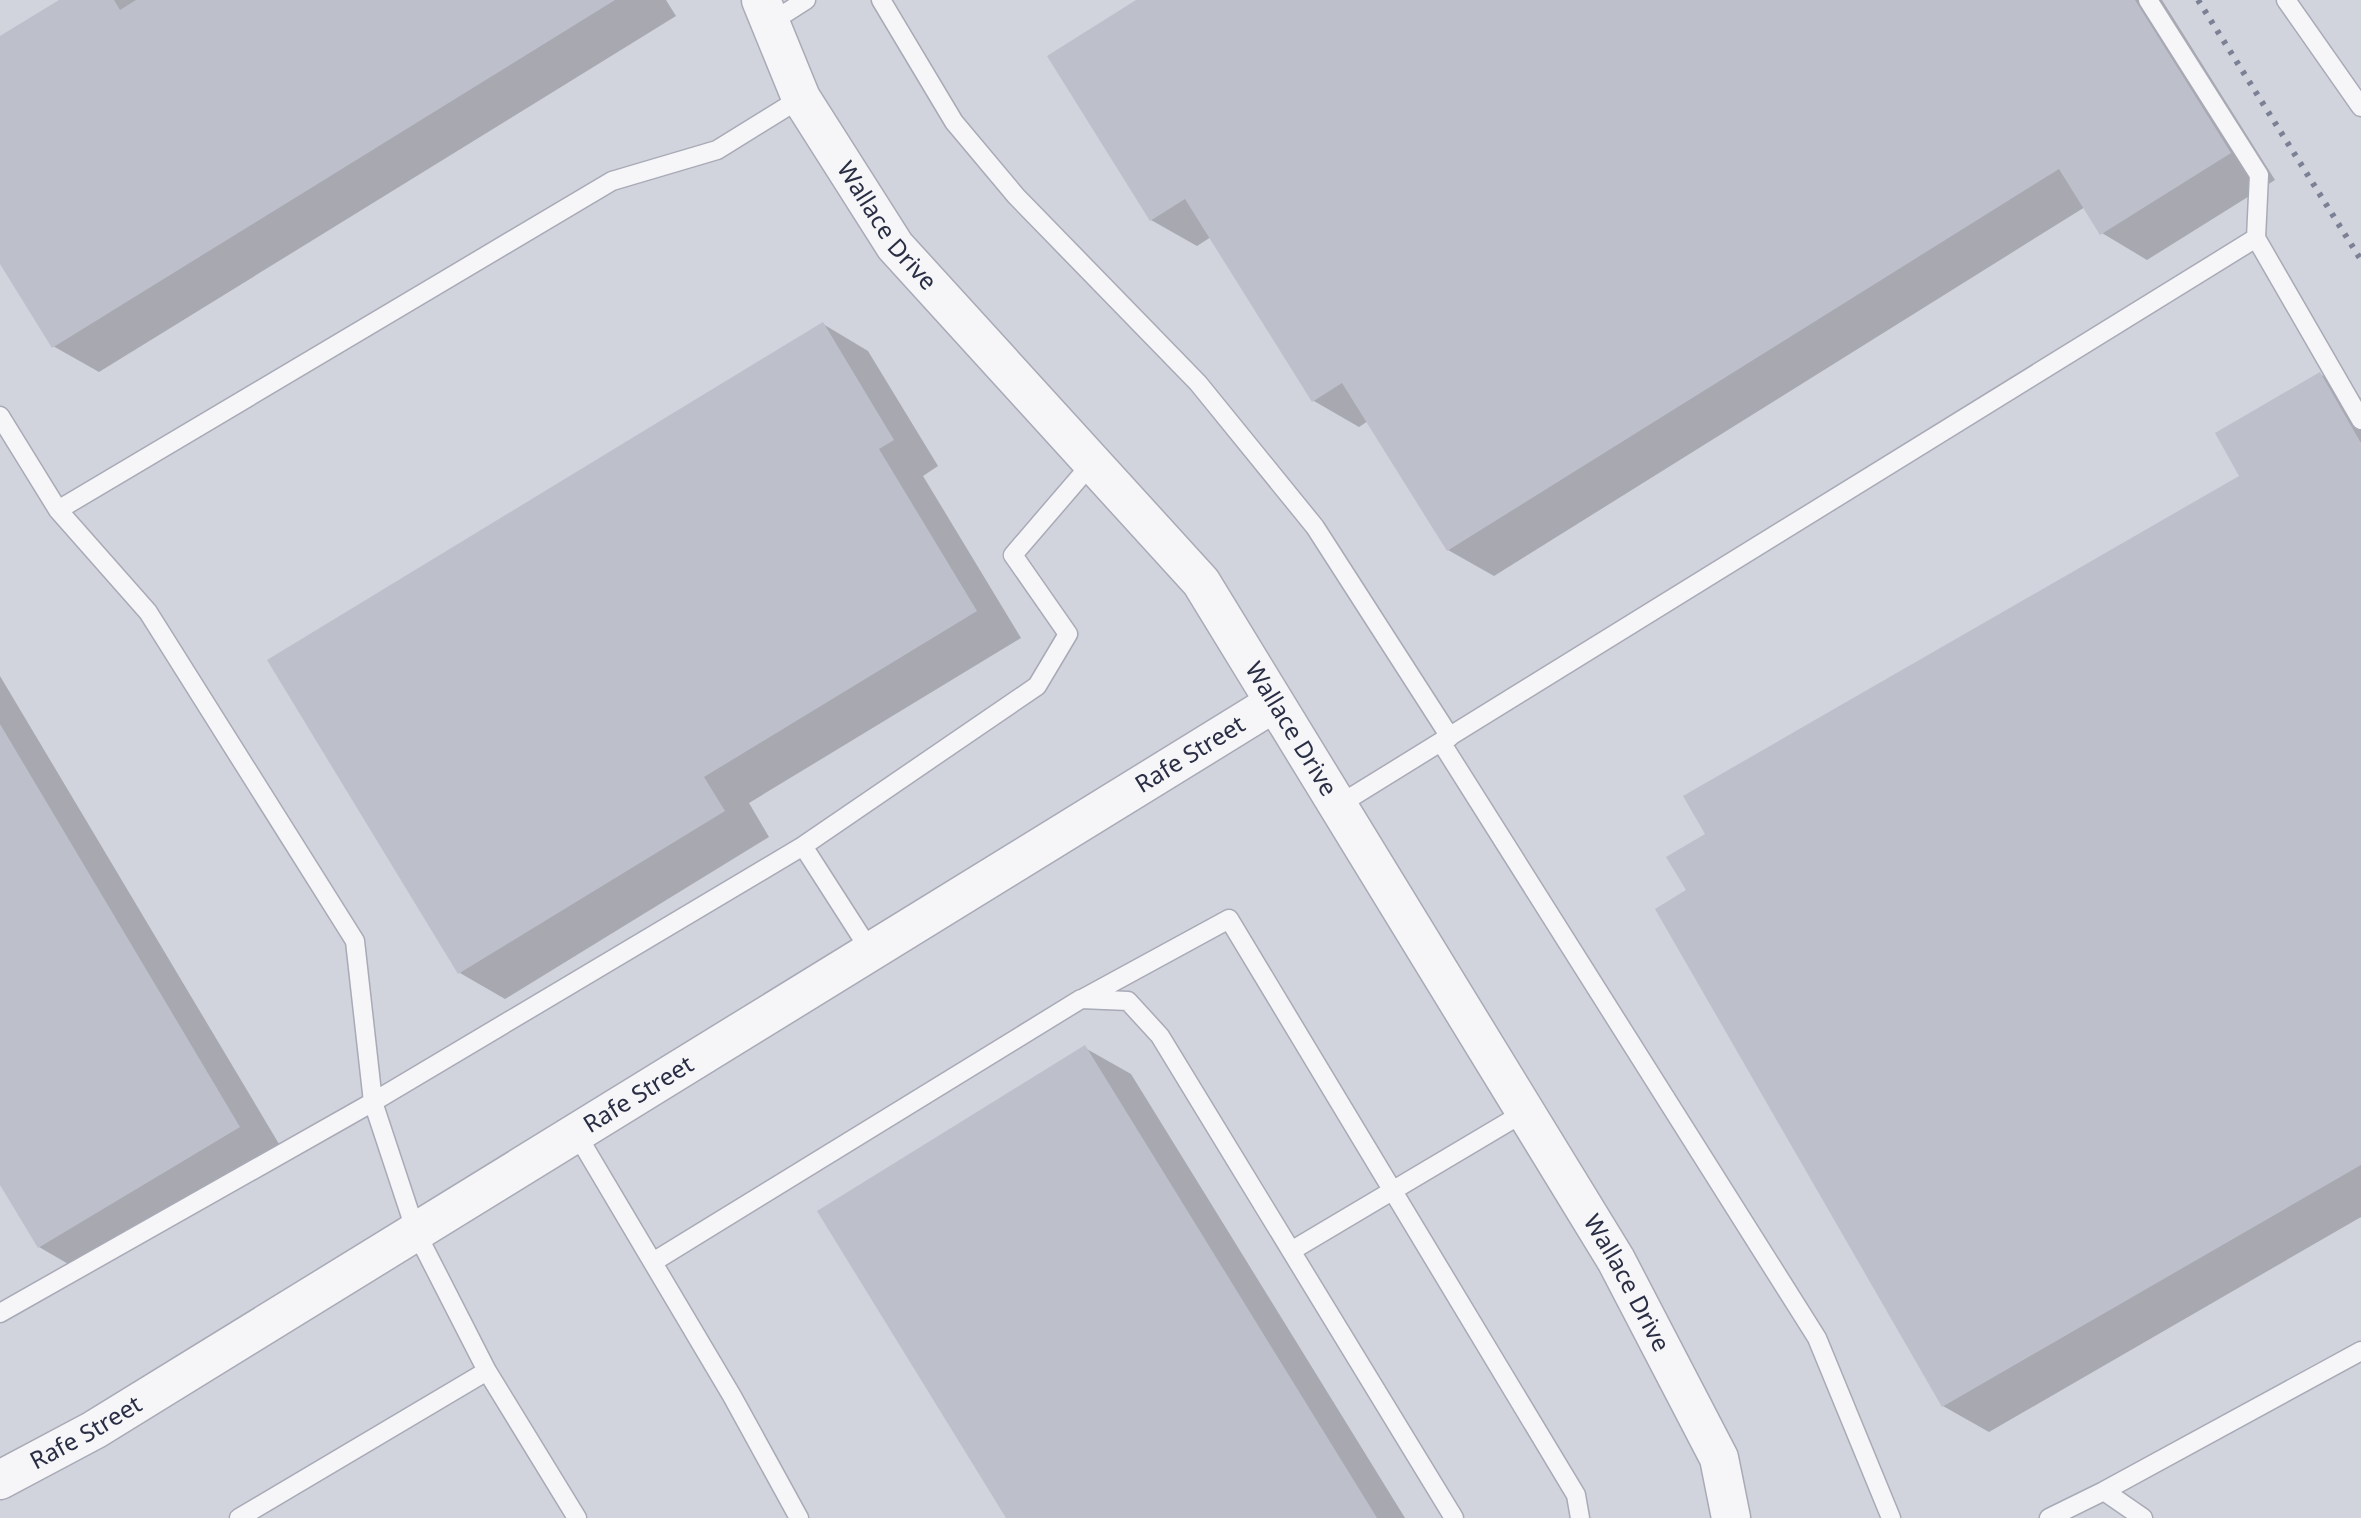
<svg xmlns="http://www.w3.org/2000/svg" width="2361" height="1518" viewBox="0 0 2361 1518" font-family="'Noto Sans',sans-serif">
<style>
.built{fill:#d1d3dd}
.shadow{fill:#0003}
.building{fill:#bdbfcb}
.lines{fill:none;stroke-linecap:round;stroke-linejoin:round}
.service-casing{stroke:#a8aab6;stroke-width:21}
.minor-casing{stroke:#a8aab6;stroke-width:41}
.service{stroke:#f6f6f9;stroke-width:18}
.minor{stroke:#f6f6f9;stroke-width:38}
.rail{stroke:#7c8095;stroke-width:6;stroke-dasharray:4 8;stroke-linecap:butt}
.labels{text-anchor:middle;stroke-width:7;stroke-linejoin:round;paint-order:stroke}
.street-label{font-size:24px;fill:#2a2e44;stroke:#f3f4f8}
</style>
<rect width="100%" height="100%" fill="#e3e4eb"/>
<path class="built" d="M0 0H2361V1518H0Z"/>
<path class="shadow" d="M63 0H666L676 16 99 372 53 346 0 260V39Z
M1140 0H2162L2275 180 2147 260 2102 233 2085 207 1494 576 1448 550 1368 421 1359 427 1314 401 1211 237 1197 246 1151 220Z
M823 324 868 351 938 466 923 476 1021 638 749 803 769 837 505 999 460 973Z
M2320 374 2361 398V1217L1989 1432 1943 1406 1688 891 1708 835 2242 476Z
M0 676 285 1154 84 1273 39 1247 0 1181Z
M1085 1048 1131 1074 1405 1518H1008Z"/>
<path class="building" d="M59 0H114L120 10 136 0H615L52 348 0 264V36Z
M1136 0H2135L2231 153 2100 235 2059 169 1447 551 1342 383 1312 402 1185 199 1150 221 1047 56Z
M823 322 894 440 879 449 977 611 704 777 725 811 458 974 267 660Z
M2320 372 2361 443V1165L1942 1407 1655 909 1686 890 1666 857 1705 834 1683 796 2239 476 2215 433Z
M0 724 240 1127 38 1248 0 1185Z
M1085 1045 1377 1518H1006L817 1211Z"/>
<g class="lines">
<g class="service-casing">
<path id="service" d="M881 0 954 122 1016 196 1198 383 1315 527 1450 737
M2148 0 2259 175 2256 238
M2286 0 2361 107
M770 23 806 0
M0 416 58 510 148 612 355 941 373 1102 416 1232 487 1371 577 1518
M58 510 612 181 717 150 801 98
M1441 742 1817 1338 1891 1518
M1337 806 2256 238 2361 420
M803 846 871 952
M1084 998 1229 919 1576 1495 1580 1518
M576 1133 732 1396 799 1518
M1291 1251 1525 1112
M653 1262 1081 999 1128 1001 1160 1036 1454 1518
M0 1313 373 1102 803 846 1037 686 1068 634 1013 555 1092 463
M2104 1491 2361 1351
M239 1518 487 1371
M2049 1518 2104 1491 2143 1518"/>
</g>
<g class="minor-casing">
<g id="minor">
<path id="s1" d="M761 0 801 98 895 246 1201 582 1616 1260 1719 1458 1731 1518"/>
<path id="s2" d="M0 1480 94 1430 1274 703"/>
</g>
</g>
<use href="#service" class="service"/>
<use href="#minor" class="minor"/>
<path class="rail" d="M2198 0 2361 260"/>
</g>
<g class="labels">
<g class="street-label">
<text dy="8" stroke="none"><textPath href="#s1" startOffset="260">Wallace Drive</textPath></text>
<text dy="8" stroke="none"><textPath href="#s1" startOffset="908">Wallace Drive</textPath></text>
<text dy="8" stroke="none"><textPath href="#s2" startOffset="1394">Rafe Street</textPath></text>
<text dy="8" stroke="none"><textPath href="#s2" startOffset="746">Rafe Street</textPath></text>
<text dy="8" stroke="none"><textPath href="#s1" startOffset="1556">Wallace Drive</textPath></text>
<text dy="8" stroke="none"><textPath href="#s2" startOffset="98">Rafe Street</textPath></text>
</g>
</g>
</svg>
